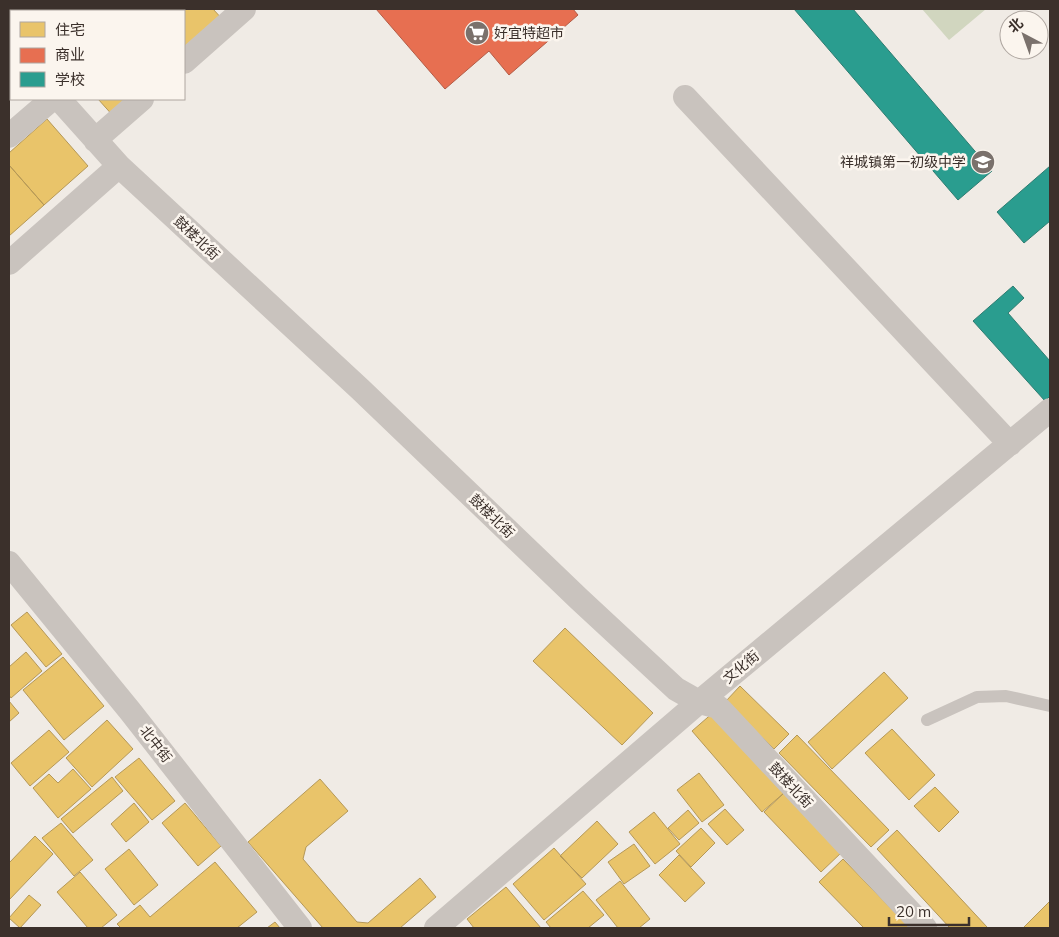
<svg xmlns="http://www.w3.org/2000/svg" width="1059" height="937" viewBox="0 0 1059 937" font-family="Mulish,'Noto Sans SC',sans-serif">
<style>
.green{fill:#d1d6bf}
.homes{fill:#e9c46a;stroke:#b59857}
.shops{fill:#e76f51;stroke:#b35c46}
.schools{fill:#2a9d8f;stroke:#2f7c71}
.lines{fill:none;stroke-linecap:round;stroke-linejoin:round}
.lane{stroke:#c9c3be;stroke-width:12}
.street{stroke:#c9c3be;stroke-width:24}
.labels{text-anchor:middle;stroke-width:5;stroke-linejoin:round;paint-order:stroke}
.poi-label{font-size:14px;fill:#3b302b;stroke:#fbf5ee;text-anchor:start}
.street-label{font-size:14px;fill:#3b302b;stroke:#fbf5ee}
</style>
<rect width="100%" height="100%" fill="#f0ebe5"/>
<path class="green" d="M922 9H986L949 40Z"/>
<path class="homes" d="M75 9H126L123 11H74Z
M167 9H213L224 21 184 57V11H164Z
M98 99H137L115 118Z
M47 119 88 166 44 205 9 165V153Z
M9 165 44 205 9 236Z
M27 612 62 654 46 667 11 625Z
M565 628 653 713 622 745 533 661Z
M26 652 42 671 11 698 9 695V667Z
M63 657 104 706 64 740 23 690Z
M884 672 908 698 832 769 808 742Z
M740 686 789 734 774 749 726 701Z
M9 701 19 713 9 722Z
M715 711 785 792 762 812 692 731Z
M107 720 133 749 92 787 66 758Z
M892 729 935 775 909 800 865 753Z
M49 730 69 752 30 786 11 763Z
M797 735 889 830 871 847 779 753Z
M139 758 175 801 152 820 115 777Z
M73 769 91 789 58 818 33 788 49 774 58 783Z
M699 773 724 805 702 822 677 790Z
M112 777 123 791 73 833 61 819Z
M320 779 348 811 306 847 303 859 357 922 368 923 420 878 436 897 400 928H323L248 842Z
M935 787 959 812 939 832 914 806Z
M785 792 842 852 821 872 764 812Z
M134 803 149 822 126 842 111 824Z
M185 803 221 846 198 866 162 823Z
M725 809 744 830 727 845 708 824Z
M688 810 699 823 679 840 668 828Z
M654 812 680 844 655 864 629 832Z
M597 821 618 844 582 878 560 856Z
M61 823 93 860 74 876 42 838Z
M701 828 715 843 691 867 676 851Z
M897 830 987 927 986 928H950L877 849Z
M35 836 53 854 9 900V863Z
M634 844 650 866 624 884 608 862Z
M554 848 586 884 544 920 513 884Z
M129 849 158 885 134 905 105 869Z
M679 855 705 883 685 902 659 875Z
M843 859 910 928H864L819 882Z
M215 862 257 912 237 928H121L117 924 140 905 150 917Z
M80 872 117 915 101 928H88L57 892Z
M620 881 650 919 639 928H618L596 900Z
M506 887 541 928H474L467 919Z
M583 891 604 915 588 928H551L546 922Z
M29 895 41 905 20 928 9 918Z
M1050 901V928H1023Z
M275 922 280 928H267Z"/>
<path class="shops" d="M376 9H573L578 15 509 75 489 51 445 89Z"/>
<path class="schools" d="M794 9H853L992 171 958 200Z
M1050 166V221L1024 243 997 212Z
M1013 286 1024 298 1008 313 1050 361V396L1045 401 973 321Z"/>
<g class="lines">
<path class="lane" d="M927 720 977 697 1006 696 1050 706"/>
<path class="street" d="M152 11 154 9
M9 41 11 44
M184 62 244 9
M685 97 1010 444
M59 99 119 166 360 389 579 599 676 689 699 702 718 707 925 928
M9 136 52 99
M95 140 142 99
M9 263 119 166
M9 563 130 711 300 928
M436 928 699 702 1050 410"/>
</g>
<defs>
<g id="supermarket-disc" transform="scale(1.25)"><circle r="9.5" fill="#7a716c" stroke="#fbf5ee"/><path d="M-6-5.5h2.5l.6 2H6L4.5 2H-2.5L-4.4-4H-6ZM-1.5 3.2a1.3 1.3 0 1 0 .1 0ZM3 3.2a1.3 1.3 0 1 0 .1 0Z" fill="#fff"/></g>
<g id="school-disc" transform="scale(1.25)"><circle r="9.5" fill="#7a716c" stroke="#fbf5ee"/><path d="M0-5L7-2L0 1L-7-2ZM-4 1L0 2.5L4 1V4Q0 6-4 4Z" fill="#fff"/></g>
</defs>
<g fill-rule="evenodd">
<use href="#supermarket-disc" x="477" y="33"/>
<use href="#school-disc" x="983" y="162"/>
</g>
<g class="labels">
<g class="poi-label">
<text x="494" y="38">好宜特超市</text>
<text x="966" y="167" text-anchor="end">祥城镇第一初级中学</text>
</g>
<g class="street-label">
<text transform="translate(197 238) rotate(43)" y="5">鼓楼北街</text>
<text transform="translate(492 516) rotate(44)" y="5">鼓楼北街</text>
<text transform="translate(741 667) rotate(-40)" y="5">文化街</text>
<text transform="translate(156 744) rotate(52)" y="5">北中街</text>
<text transform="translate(791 785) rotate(47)" y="5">鼓楼北街</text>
</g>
</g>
<rect width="1059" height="937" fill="none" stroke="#3b302b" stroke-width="20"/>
<rect x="10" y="10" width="175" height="90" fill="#fbf5ee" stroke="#aea6a0"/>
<rect x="20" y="22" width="25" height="15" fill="#e9c46a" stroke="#aea6a0"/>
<text x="55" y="35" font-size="15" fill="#3b302b">住宅</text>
<rect x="20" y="48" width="25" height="15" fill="#e76f51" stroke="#aea6a0"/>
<text x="55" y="60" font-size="15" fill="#3b302b">商业</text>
<rect x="20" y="72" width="25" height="15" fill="#2a9d8f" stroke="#aea6a0"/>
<text x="55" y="85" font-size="15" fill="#3b302b">学校</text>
<g transform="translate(1024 35) rotate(319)"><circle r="24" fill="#fbf5ee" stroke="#aea6a0"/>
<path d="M0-4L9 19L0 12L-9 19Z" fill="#7a716c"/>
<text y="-8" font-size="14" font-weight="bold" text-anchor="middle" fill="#3b302b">北</text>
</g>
<path d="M889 917v8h80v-8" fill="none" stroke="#3b302b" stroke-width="2.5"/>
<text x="896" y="917" font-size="15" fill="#3b302b" stroke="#fbf5ee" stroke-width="4" paint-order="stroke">20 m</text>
</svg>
